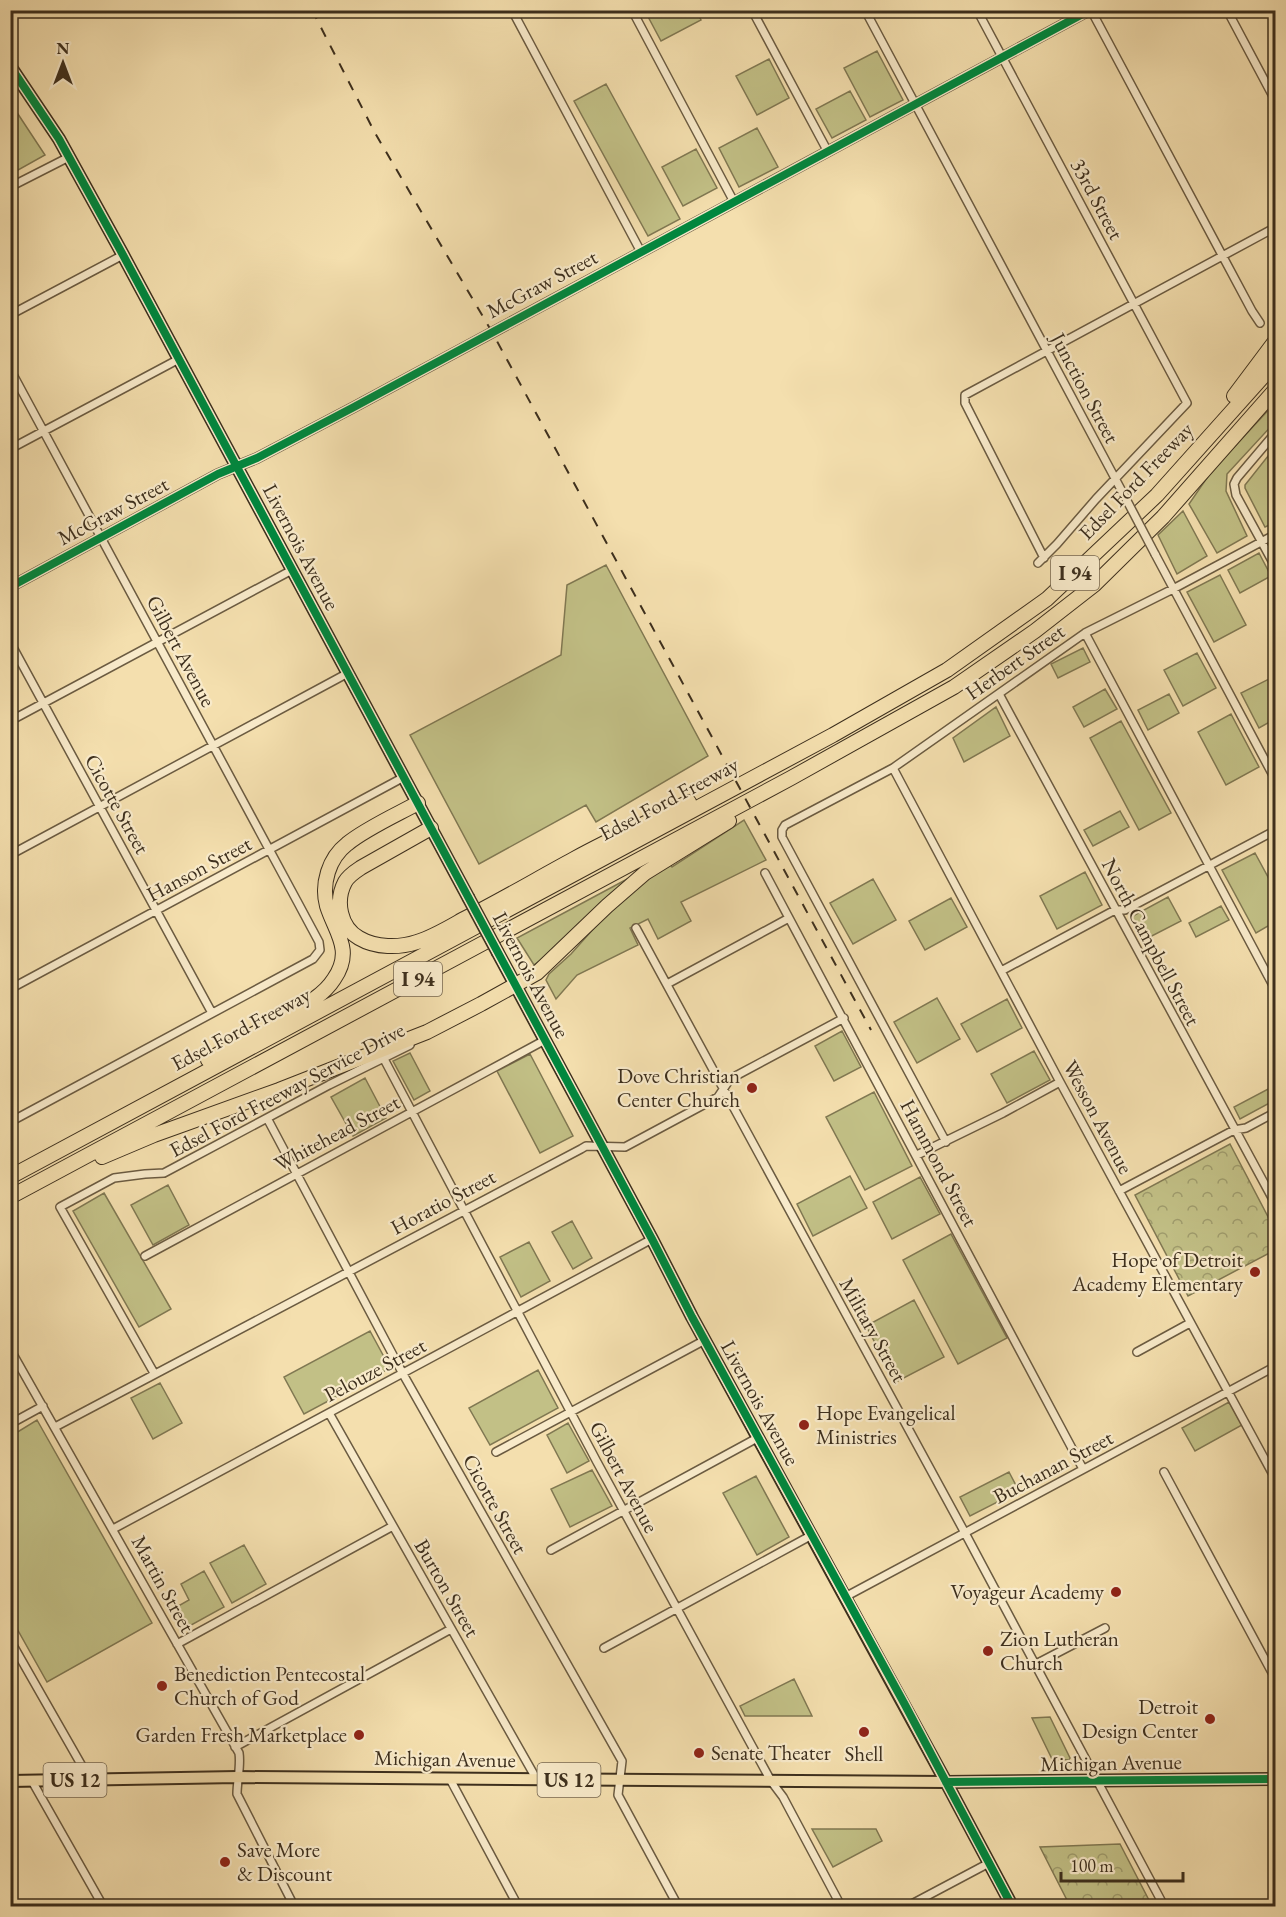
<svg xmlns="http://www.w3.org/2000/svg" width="1286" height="1917" viewBox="0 0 1286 1917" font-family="'EB Garamond',serif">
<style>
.grass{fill:#c2c086;stroke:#807852;stroke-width:1.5}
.park{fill:url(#park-crowns);stroke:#807852;stroke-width:1.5}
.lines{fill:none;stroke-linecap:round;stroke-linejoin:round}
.minor-casing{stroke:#6b5b41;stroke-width:10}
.tertiary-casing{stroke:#6b5b41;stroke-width:12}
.secondary-casing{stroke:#3d2f1d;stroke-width:14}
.primary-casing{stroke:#3d2f1d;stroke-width:14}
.motorway-casing{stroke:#3d2f1d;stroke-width:16}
.minor{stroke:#f8eaca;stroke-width:7}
.tertiary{stroke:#f8eaca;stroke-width:9}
.secondary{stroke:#f8eaca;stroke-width:10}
.primary{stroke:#f4dfae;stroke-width:10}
.motorway{stroke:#f4dfae;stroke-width:14}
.rail{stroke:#3d2f1d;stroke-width:2;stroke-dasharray:10 10;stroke-linecap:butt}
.minor-bridge-casing{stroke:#6b5b41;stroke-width:10;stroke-linecap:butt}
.primary-bridge-casing{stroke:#3d2f1d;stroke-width:14;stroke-linecap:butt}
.minor-bridge{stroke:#f8eaca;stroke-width:7}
.primary-bridge{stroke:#f4dfae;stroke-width:10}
.cycleway-casing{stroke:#f8eaca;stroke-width:11}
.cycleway{stroke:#00873e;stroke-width:8}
.poi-dot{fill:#8f2418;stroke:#f8eaca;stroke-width:2}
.labels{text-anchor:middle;stroke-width:4.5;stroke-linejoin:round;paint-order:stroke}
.shield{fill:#f8eaca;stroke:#756751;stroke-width:1.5}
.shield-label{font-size:20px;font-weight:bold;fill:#3d2f1d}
.street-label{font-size:21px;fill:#3d2f1d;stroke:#f8eaca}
.poi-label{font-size:21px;fill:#3d2f1d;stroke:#f8eaca;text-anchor:end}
</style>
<defs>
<pattern id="park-crowns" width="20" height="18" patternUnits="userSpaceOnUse" patternTransform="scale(1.5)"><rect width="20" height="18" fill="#c2c086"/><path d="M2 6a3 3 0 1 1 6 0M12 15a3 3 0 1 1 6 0" fill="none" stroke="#9f9c6d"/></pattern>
</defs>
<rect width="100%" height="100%" fill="#f4dfae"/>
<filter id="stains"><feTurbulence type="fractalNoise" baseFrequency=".00333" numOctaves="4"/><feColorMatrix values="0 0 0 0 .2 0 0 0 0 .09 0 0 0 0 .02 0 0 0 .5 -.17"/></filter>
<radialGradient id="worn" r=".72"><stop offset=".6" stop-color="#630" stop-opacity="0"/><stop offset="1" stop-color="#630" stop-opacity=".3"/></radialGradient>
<path class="grass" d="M645 11H696L701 20 661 41Z
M877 51 903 100 870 117 844 68Z
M769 59 789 98 757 115 736 76Z
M606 84 680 219 648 236 574 101Z
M850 91 866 120 832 138 816 109Z
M14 108 45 155 11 174V109Z
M757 128 778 167 739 187 719 148Z
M696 149 717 188 683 206 662 167Z
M1275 403V422L1227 474 1226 491 1247 536 1217 553 1189 504 1211 472Z
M1268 456 1275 469 1276 522 1265 527 1245 488V485Z
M1183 511 1207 556 1177 574 1158 535Z
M1259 553 1271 576 1240 593 1228 570Z
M606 565 708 756 596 822 586 805 479 864 410 735 561 655 567 585Z
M1220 575 1246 625 1214 642 1187 592Z
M1083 648 1090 662 1058 678 1051 664Z
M1197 653 1216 688 1183 706 1164 670Z
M1273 677 1275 681V719L1259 728 1241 693Z
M1105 689 1117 709 1084 727 1073 707Z
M1169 694 1179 713 1148 730 1138 710Z
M996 707 1010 736 964 762 953 738Z
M1231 714 1259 767 1226 785 1198 732Z
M1121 721 1171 813 1139 830 1090 738Z
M1120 811 1129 827 1093 846 1084 830Z
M744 820 766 860 681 902 691 921 658 939 648 919 630 928 638 945 577 975 556 999 546 980 549 974 571 954 603 918 643 881 670 864 672 867Z
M1255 853 1275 890V922L1256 933 1222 870Z
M1085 872 1102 905 1057 929 1040 896Z
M631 877 554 952 534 965 517 938Z
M873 879 896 920 853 944 830 903Z
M1168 897 1181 921 1144 940 1131 917Z
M951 898 967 927 925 950 909 921Z
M1221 906 1229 920 1196 937 1189 923Z
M937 998 960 1039 917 1063 894 1022Z
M1007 999 1022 1028 977 1052 961 1024Z
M842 1031 861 1067 834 1081 815 1046Z
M1034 1051 1050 1080 1007 1103 991 1074Z
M410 1053 430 1091 414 1100 393 1061Z
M530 1054 573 1136 540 1153 497 1071Z
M365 1078 386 1118 353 1136 331 1097Z
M1270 1088 1275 1100 1240 1119 1234 1107Z
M874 1092 912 1166 865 1190 826 1117Z
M850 1176 867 1208 813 1236 797 1204Z
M920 1177 940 1214 892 1239 873 1202Z
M168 1185 189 1225 153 1245 131 1205Z
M104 1193 171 1309 139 1327 73 1211Z
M572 1221 592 1258 573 1269 552 1232Z
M951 1234 1007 1338 958 1364 903 1260Z
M529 1242 550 1281 521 1297 500 1257Z
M914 1300 944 1357 896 1382 866 1326Z
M370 1331 390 1368 304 1414 284 1377Z
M538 1370 558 1408 490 1445 469 1408Z
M160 1383 182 1423 153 1439 131 1398Z
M1229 1402 1242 1425 1195 1451 1182 1428Z
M37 1420 152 1623 47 1682 11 1618V1436Z
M568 1423 589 1461 567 1473 547 1435Z
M592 1470 612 1506 570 1527 551 1489Z
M1009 1472 1019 1491 970 1516 960 1497Z
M756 1476 789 1537 757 1555 723 1493Z
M244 1545 266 1584 232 1603 210 1563Z
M204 1571 224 1607 184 1629 173 1609 189 1600 181 1584Z
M794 1679 812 1716H745L740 1706Z
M1050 1717 1070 1758 1069 1760 1052 1759 1032 1718Z
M812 1829H876L882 1841 833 1867Z"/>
<path class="park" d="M1230 1144 1275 1230V1250L1188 1296 1135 1195Z
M1120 1844 1152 1906H1070L1040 1847Z"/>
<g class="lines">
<g class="minor-casing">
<path id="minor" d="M512 10 641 252
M632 10 734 202
M752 10 828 152
M865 10 1125 497
M977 10 1187 403 1096 499 1057 544 1038 563
M1091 10 1252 311 1260 323
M1227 10 1276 102
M10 187 69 157
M10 315 123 255
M10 369 297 901 319 942 320 950 313 959 10 1122
M1276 432 1237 478 1234 484 1236 495 1276 568
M10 449 179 359
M1155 554 1276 781
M1044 558 965 403V395L1276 227
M1085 633 1276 991
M10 642 212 1013
M999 694 1276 1205
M10 721 292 570
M893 768 1060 1082 1276 1480
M10 855 348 673
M765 873 1083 1469
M636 928 965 1533 1164 1906
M1001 971 1115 910H1125L1276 830
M667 984 789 918
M10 989 404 777
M384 1059 597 1462 771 1781 783 1797 841 1906
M267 1118 403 1374 622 1761 618 1795 678 1906
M946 1142 782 837V830L785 825 893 768 1085 633 1173 589 1276 534
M917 1155 1003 1113 1060 1082
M1119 1191 1234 1130 1246 1128 1276 1112
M145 1256 545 1040
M10 1349 239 1753C241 1766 237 1781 237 1794L294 1906
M1137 1352 1190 1323
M154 1373 60 1207 114 1178 145 1174 164 1173 329 1085 410 1045
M329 1413 537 1780
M10 1424 43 1406
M55 1427 581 1149 586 1146 625 1147 718 1097 730 1079 844 1018
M496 1452 705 1340
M1164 1472 1276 1680
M113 1529 652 1239
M551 1550 759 1437
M845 1597 1276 1366
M10 1640 90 1780
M177 1644 393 1526
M604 1648 812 1535
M1034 1665 1105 1628
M235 1747 451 1629
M450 1779 518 1906
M32 1781 103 1906
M908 1906 989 1863"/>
</g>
<g class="tertiary-casing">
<path id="tertiary" d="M10 587 218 474 257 458 354 407 1090 10"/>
</g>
<g class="secondary-casing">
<path id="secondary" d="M946 1782 1012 1906"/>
</g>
<g class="primary-casing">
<path id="primary" d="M10 66 59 139 123 255 468 897
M498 953 652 1239 692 1317 946 1782
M10 1781 237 1777 946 1782 1276 1779"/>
</g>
<g class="motorway-casing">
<path id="motorway" d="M1234 396 1276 340
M431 828 362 867C356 871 349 875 345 882 335 901 340 927 359 938 376 948 399 948 417 942 433 937 448 928 462 920 500 901 537 879 574 859 612 838 651 821 689 802
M208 1060C232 1046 256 1033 280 1019 299 1008 322 998 334 979 354 950 335 932 327 906 321 884 329 858 347 844 365 829 396 815 418 803
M102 1157 154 1135 279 1090 427 1032 481 1004 537 973 607 906 645 873 729 821
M10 1177 833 735 947 670 1047 599 1157 495 1276 362
M10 1197 791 778 954 687 1035 631 1094 585 1163 517 1276 389"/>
</g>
<use href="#minor" class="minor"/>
<use href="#tertiary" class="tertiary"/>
<use href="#secondary" class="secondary"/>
<use href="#primary" class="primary"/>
<use href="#motorway" class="motorway"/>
<path class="rail" d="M312 10 375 133 492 332 871 1030"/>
<g class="minor-bridge-casing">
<path id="minor-bridge" d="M1125 497 1155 554"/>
</g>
<g class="primary-bridge-casing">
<path id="primary-bridge" d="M468 897 498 953"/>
</g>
<use href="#minor-bridge" class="minor-bridge"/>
<use href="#primary-bridge" class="primary-bridge"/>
<g class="cycleway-casing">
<path id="cycleway" d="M10 66 59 139 123 255 652 1239 692 1317 904 1703 1012 1906
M10 587 218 474 257 458 354 407 1090 10
M946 1782 1276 1779"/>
</g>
<use href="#cycleway" class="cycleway"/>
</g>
<g class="poi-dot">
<circle cx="752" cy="1088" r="6"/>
<circle cx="1255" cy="1272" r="6"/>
<circle cx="804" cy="1425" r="6"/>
<circle cx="1116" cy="1592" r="6"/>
<circle cx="988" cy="1651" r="6"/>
<circle cx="162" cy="1686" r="6"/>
<circle cx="1210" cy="1719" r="6"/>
<circle cx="864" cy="1732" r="6"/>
<circle cx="359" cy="1735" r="6"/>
<circle cx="699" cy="1753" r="6"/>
<circle cx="225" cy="1862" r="6"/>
</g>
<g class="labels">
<g class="shield">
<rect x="1051" y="556" width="48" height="34" rx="4.5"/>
<rect x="394" y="962" width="48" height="34" rx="4.5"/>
<rect x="43.5" y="1763" width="63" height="34" rx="4.5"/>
<rect x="537.5" y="1763" width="63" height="34" rx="4.5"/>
</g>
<g class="shield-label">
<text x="1075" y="580">I 94</text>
<text x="418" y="986">I 94</text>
<text x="75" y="1787">US 12</text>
<text x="569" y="1787">US 12</text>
</g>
<g class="street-label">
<text transform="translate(1097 199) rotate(62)" y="7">33rd Street</text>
<text transform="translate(542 284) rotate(-28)" y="7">McGraw Street</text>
<text transform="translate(1085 388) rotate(62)" y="7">Junction Street</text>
<text transform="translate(1136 481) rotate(-46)" y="7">Edsel Ford Freeway</text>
<text transform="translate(113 511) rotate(-28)" y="7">McGraw Street</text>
<text transform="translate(301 547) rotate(62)" y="7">Livernois Avenue</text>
<text transform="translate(181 651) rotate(62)" y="7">Gilbert Avenue</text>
<text transform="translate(1015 662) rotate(-35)" y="7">Herbert Street</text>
<text transform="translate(669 799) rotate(-28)" y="7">Edsel Ford Freeway</text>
<text transform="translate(117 804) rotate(61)" y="7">Cicotte Street</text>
<text transform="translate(199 869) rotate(-28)" y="7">Hanson Street</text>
<text transform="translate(1151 942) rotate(62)" y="7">North Campbell Street</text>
<text transform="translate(531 975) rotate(62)" y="7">Livernois Avenue</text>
<text transform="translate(241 1029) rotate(-28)" y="7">Edsel Ford Freeway</text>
<text transform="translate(287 1090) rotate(-28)" y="7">Edsel Ford Freeway Service Drive</text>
<text transform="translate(1098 1117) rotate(62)" y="7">Wesson Avenue</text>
<text transform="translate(337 1133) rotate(-28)" y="7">Whitehead Street</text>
<text transform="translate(939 1163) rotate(62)" y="7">Hammond Street</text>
<text transform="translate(443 1202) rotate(-28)" y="7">Horatio Street</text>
<text transform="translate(873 1330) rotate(61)" y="7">Military Street</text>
<text transform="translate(375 1370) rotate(-28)" y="7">Pelouze Street</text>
<text transform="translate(760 1403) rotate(61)" y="7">Livernois Avenue</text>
<text transform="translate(1053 1467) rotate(-28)" y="7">Buchanan Street</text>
<text transform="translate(624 1477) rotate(62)" y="7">Gilbert Avenue</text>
<text transform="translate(495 1504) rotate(61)" y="7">Cicotte Street</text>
<text transform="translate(163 1584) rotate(61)" y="7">Martin Street</text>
<text transform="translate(447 1588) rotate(60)" y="7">Burton Street</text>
<text transform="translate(445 1759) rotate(1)" y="7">Michigan Avenue</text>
<text transform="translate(1111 1763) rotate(-1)" y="7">Michigan Avenue</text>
</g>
<g class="poi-label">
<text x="740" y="1083">Dove Christian<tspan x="740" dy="24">Center Church</tspan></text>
<text x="1243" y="1267">Hope of Detroit<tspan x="1243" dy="24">Academy Elementary</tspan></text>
<text x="816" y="1420" text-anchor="start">Hope Evangelical<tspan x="816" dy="24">Ministries</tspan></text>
<text x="1104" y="1599">Voyageur Academy</text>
<text x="1000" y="1646" text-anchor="start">Zion Lutheran<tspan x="1000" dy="24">Church</tspan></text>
<text x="174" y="1681" text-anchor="start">Benediction Pentecostal<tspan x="174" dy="24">Church of God</tspan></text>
<text x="1198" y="1714">Detroit<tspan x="1198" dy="24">Design Center</tspan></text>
<text x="347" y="1742">Garden Fresh Marketplace</text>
<text x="711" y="1760" text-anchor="start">Senate Theater</text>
<text x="864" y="1761" text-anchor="middle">Shell</text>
<text x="237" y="1857" text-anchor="start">Save More<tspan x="237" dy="24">&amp; Discount</tspan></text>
</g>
</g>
<rect width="1286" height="1917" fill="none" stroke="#f4dfae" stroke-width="36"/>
<rect x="12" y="12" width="1262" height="1893" fill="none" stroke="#3d2f1d" stroke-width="3"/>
<rect x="18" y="18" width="1250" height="1881" fill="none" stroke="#3d2f1d" stroke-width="1.5"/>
<g transform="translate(63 63)" stroke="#f8eaca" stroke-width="4.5" paint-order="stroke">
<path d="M0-4.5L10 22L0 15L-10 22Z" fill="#3d2f1d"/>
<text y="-9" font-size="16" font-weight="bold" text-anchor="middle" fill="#3d2f1d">N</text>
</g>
<path d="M1061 1872v9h122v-9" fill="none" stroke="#3d2f1d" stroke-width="3"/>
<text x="1070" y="1872" font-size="18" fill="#3d2f1d" stroke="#f8eaca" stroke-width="4.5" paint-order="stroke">100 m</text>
<rect width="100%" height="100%" filter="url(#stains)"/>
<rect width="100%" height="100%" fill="url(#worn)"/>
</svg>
